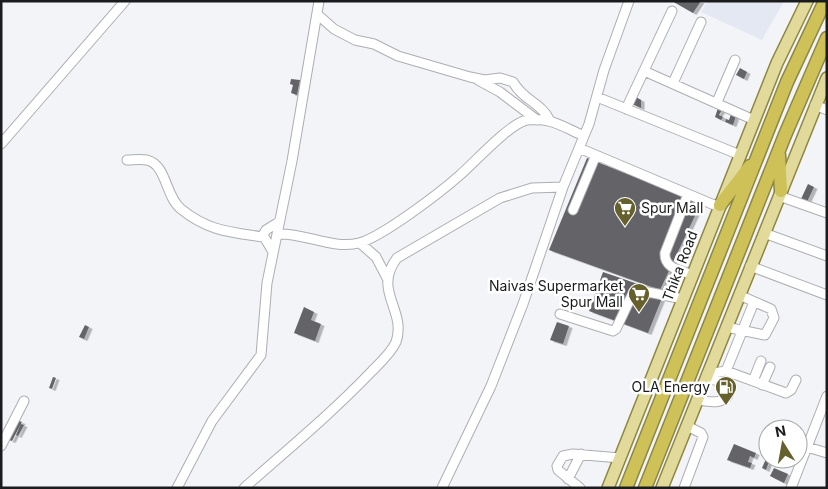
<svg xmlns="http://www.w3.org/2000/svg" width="828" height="489" viewBox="0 0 828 489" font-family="Inter,sans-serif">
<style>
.built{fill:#e4e8f3}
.building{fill:#636467;filter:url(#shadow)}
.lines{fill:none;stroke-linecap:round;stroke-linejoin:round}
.minor-casing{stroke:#adaeb2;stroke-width:11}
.major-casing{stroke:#8e8743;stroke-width:14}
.highway-casing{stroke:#8e8743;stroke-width:15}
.minor{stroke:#fff;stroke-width:9}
.major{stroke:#e1da9b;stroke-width:11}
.highway{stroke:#cdc158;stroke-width:12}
.labels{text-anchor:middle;stroke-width:5;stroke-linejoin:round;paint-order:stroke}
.poi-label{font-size:14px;fill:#1a1b1c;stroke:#fff;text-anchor:end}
.street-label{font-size:14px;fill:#1a1b1c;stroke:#fff}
</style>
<defs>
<filter id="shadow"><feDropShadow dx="3.5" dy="2" stdDeviation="0" flood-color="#0004"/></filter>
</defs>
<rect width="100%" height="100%" fill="#f3f4f8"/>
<path class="built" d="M708 1H784L762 40 701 12Z"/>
<path class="building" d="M672 1H701L693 13Z
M740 68 747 72 744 79 736 75Z
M291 79 300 80 297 95 291 93 293 85 290 84Z
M636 97 641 100V108L632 104Z
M718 108 722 110 719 115 723 117 721 120 715 117Z
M731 114 736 116 733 125 725 122 726 119 729 120Z
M587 158 701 203 660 290 549 250Z
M808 184 814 187 807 202 801 199Z
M603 272 664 293 648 333 589 311Z
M304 307 314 312 311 320 321 324 315 341 294 333Z
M557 322 569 326 563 344 550 340Z
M85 325 89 327 84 339 79 337Z
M53 377 56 378 52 389 49 388Z
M19 421 22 422 12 441 9 440Z
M21 424 24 425 18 436 16 435Z
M734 444 756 453 754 458 750 456 748 462 752 463 750 468 727 460Z
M768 454V459H770L766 470 762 468Z
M774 468 788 474 784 483 770 476Z"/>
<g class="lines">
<g class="minor-casing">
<path id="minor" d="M317 14 334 29 355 40 374 44 398 56 470 77 485 80 500 78 513 82C523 100 541 103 549 119
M644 71 754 120
M478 80 500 92 537 120
M673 83 701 22
M597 97 740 155
M717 102 735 60
M815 105 827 110
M626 109 672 11
M1 144 125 1
M579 148 688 194
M127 160C133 160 141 159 147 160 167 165 165 196 181 209 208 231 230 232 263 237
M779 196 827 213
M573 210 596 155
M764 233 827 256
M277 234C303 232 333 250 359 243 382 237 441 192 460 175 474 163 510 123 527 120 551 117 563 127 584 136
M360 243 376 257 387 278
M273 252 263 235 266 230 279 222
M750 266 827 295
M693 275C681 270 664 269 665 253L688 194 719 207
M560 314 613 331 616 329 633 293 638 290 683 299
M726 327 765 335 774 318 771 309 739 295
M726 371 786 393 791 390 796 380
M707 374 726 371 754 302
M753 381 761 361
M762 385 770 367
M697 400C710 402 728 406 730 388L727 383 706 378
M1 446 24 401
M807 447 827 453
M568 479 581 454
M177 488 212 421 261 355 267 283 292 161 319 1
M244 488C287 450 332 413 372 371 380 363 391 353 396 342 407 310 372 291 397 258L500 198 532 188 563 187 589 124 604 70 629 1
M442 488 491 386 523 304 563 187
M580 488 558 470 557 466 563 456 573 454 620 458
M684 488 703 437 701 433 687 426
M791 488 827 396"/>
</g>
<g class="major-casing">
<path id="major" d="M608 488 777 63 807 1
M662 488 827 78"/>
</g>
<g class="highway-casing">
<path id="highway" d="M779 155 781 191
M720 205 750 166
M626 488 787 82 825 1
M645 488 785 135 827 38"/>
</g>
<use href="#minor" class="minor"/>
<use href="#major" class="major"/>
<use href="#highway" class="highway"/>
</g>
<defs>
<g id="supermarket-pin" transform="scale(1.125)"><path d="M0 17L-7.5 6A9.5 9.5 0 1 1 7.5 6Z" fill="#66602d" stroke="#fff"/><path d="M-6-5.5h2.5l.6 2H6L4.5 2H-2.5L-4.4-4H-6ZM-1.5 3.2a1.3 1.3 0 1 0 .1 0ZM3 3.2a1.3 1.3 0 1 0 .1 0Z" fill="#fff"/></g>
<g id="fuel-pin" transform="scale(1.125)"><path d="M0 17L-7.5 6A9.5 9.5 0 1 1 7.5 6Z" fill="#66602d" stroke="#fff"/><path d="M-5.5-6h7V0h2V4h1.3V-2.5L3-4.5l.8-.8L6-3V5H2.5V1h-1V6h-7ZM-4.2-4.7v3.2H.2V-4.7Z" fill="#fff"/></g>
</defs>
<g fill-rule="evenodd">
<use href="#supermarket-pin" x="625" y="208"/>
<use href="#supermarket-pin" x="639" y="294"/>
<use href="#fuel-pin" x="726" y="387"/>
</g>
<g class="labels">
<g class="poi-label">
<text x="641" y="213" text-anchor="start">Spur Mall</text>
<text x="623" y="291">Naivas Supermarket<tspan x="623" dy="16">Spur Mall</tspan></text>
<text x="710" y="392">OLA Energy</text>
</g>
<g class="street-label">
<text transform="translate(680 266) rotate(-69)" y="5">Thika Road</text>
</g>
</g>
<rect width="828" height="489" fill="none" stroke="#1a1b1c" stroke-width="5"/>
<g transform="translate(783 444) rotate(349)"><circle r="24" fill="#ffffff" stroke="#a3a4a4"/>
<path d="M0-4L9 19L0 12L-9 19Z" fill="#66602d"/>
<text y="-8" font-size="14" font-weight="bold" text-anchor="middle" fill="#1a1b1c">N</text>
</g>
</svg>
